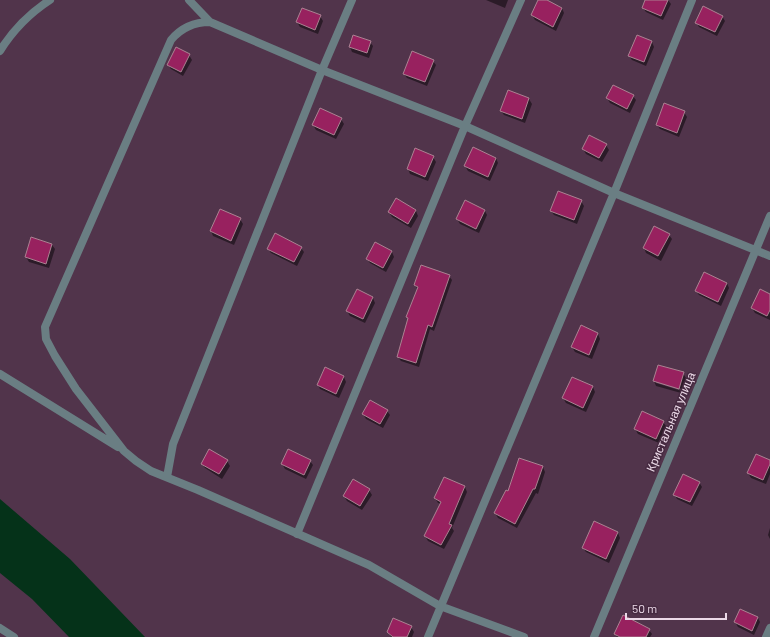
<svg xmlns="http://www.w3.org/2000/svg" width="770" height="637" viewBox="0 0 770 637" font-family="Barlow,sans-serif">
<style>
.water{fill:#053219}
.shadow{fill:#0007}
.building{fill:#98215f;stroke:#ab8292}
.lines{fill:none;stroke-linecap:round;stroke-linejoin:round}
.minor{stroke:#6a7e83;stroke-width:8}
.labels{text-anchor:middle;stroke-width:3;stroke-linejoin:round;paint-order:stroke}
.street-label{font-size:12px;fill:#ecdae8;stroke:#462a41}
</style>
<rect width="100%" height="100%" fill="#51344b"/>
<path class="water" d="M0 499 70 559 145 637H69L32 599 0 573Z"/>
<path class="shadow" d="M486 0H508L505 8Z
M539 0H545L562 8 564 13 556 31 535 20 532 15Z
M646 0H668L671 4 663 20 646 12 643 8Z
M320 16 323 21 318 34 300 27 297 22Z
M722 16 725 21 717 36 699 27 696 22Z
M353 36 370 42 373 46 369 58 352 52 350 47Z
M637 36 652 42 654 47 646 66 632 60 629 56Z
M189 55 192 60 183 76 171 69 168 65Z
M433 61 436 65 427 86 407 78 404 74Z
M508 91 529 99 532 104 525 123 504 115 501 111Z
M633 96 636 100 630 113 610 103 607 98Z
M684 112 687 117 679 137 660 129 657 125Z
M341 119 344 124 336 139 316 130 313 125Z
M606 145 609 150 602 162 586 154 583 149Z
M433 157 436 162 428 181 410 174 408 169Z
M496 158 498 163 490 181 468 171 465 166Z
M396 200 416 211 418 216 411 228 392 217 389 212Z
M466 201 485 211 487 215 479 233 460 224 457 219Z
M581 201 584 206 577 224 554 215 551 211Z
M240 219 243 224 234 245 213 236 211 231Z
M669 235 672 239 661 261 646 253 644 248Z
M375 243 392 252 394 257 386 272 370 263 367 259Z
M52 245 55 249 49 268 29 262 26 257Z
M301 248 304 252 297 266 271 253 268 249Z
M449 276 452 280 434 331 430 329 419 367 401 361 398 357 409 320 407 317 418 290 415 285Z
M727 283 729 288 721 306 699 295 696 291Z
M357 290 373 298 375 303 365 323 350 316 347 311Z
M770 295V320L755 313 752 308Z
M581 326 598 334 600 339 592 359 575 352 572 347Z
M658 366 683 373 686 378 682 389 656 381V383L682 391 681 393 656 386 654 381Z
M326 368 344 377 346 382 339 398 320 389 318 385Z
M573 378 593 387 595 392 586 412 566 403 563 398Z
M387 411 390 415 383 428 366 419 363 414Z
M642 412 663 422 666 426 659 443 638 434 635 429Z
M227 461 230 466 222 479 205 468 202 464Z
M310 461 313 465 306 479 285 469 282 464Z
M770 461V474L766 484 751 478 748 473Z
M543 467 545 472 538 494 536 493 517 528 498 518 495 513 508 492Z
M699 482 702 487 692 506 677 499 675 495Z
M465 487 467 492 452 528 454 531 444 549 428 541 425 536 441 504 438 503 435 498Z
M369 490 372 495 362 510 347 501 344 496Z
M594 523 618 533 620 538 609 563 586 552 583 548Z
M770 528V539L768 535Z
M758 618 760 622 754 635 738 627 735 622Z
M411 627 414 632 412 637H391L388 632Z
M649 630 652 634 650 637H617L615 634Z"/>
<path class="building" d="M538 0H547L562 8 553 27 531 15Z
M645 0H668L661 16 642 8Z
M703 6 723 16 715 32 695 23Z
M302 8 321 15 315 30 296 22Z
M353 35 371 41 367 53 349 47Z
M637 35 652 41 644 62 628 56Z
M176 47 190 54 181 72 167 65Z
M412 51 434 60 425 82 403 74Z
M613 85 634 95 627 109 606 98Z
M508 90 529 98 522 119 500 111Z
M664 103 685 111 677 133 656 125Z
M320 108 342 118 334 135 312 125Z
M589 135 607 144 599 158 582 149Z
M473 147 496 158 488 177 464 166Z
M415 148 434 156 425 177 407 169Z
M558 191 582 200 574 220 550 211Z
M396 198 416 210 408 224 388 212Z
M465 200 485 210 476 229 456 219Z
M220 209 241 218 231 241 210 231Z
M654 226 670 234 658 256 643 248Z
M275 233 302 247 294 262 267 249Z
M31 237 52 244 46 264 25 257Z
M375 242 392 251 383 268 366 259Z
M421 265 450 275 432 327 428 325 416 363 397 357 408 318 406 317 418 287 414 285Z
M704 272 727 283 718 302 695 291Z
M357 289 373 297 363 319 346 311Z
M760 289 770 294V310L767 316 751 308Z
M581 325 598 333 589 355 571 347Z
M658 365 684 372 679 389 653 381Z
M325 367 344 376 336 394 317 385Z
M572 377 593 386 583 408 562 398Z
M370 400 388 410 380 424 362 414Z
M642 411 664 421 656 439 634 429Z
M209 449 228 460 219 474 201 464Z
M288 449 311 460 304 475 281 464Z
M756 454 770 460V464L763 480 747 473Z
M519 458 543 466 535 489H533L515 524 494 513 506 490 508 491Z
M683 474 700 482 690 502 673 495Z
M444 477 465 486 449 524 452 525 441 545 424 536 441 502 434 498Z
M353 479 370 489 360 506 343 496Z
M594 521 618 532 606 559 582 548Z
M740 609 758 617 752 631 734 622Z
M623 615 650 629 646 637H620L614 634Z
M393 618 412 626 407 637H393L387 632Z"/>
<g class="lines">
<path class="minor" d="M189 0 210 22 322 70 465 126 614 193 770 256
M210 22C195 22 181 28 171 40L45 327 46 339 55 356 76 389 124 451 136 461 151 471 198 490 369 565 440 606 524 637
M0 51C13 30 30 13 50 0
M0 374 118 447
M167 477 173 444 322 70 352 0
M297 534 465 126 521 0
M0 628 14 637
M428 637 614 193 692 0
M594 637 770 216
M766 637 770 628"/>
</g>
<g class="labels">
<g class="street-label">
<text transform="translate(671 422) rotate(-67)" y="4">Кристальная улица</text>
</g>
</g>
<path d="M626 613v6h100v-6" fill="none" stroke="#ecdae8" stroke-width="2"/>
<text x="632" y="613" font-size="12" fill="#ecdae8" stroke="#462a41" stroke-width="3" paint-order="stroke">50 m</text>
</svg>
